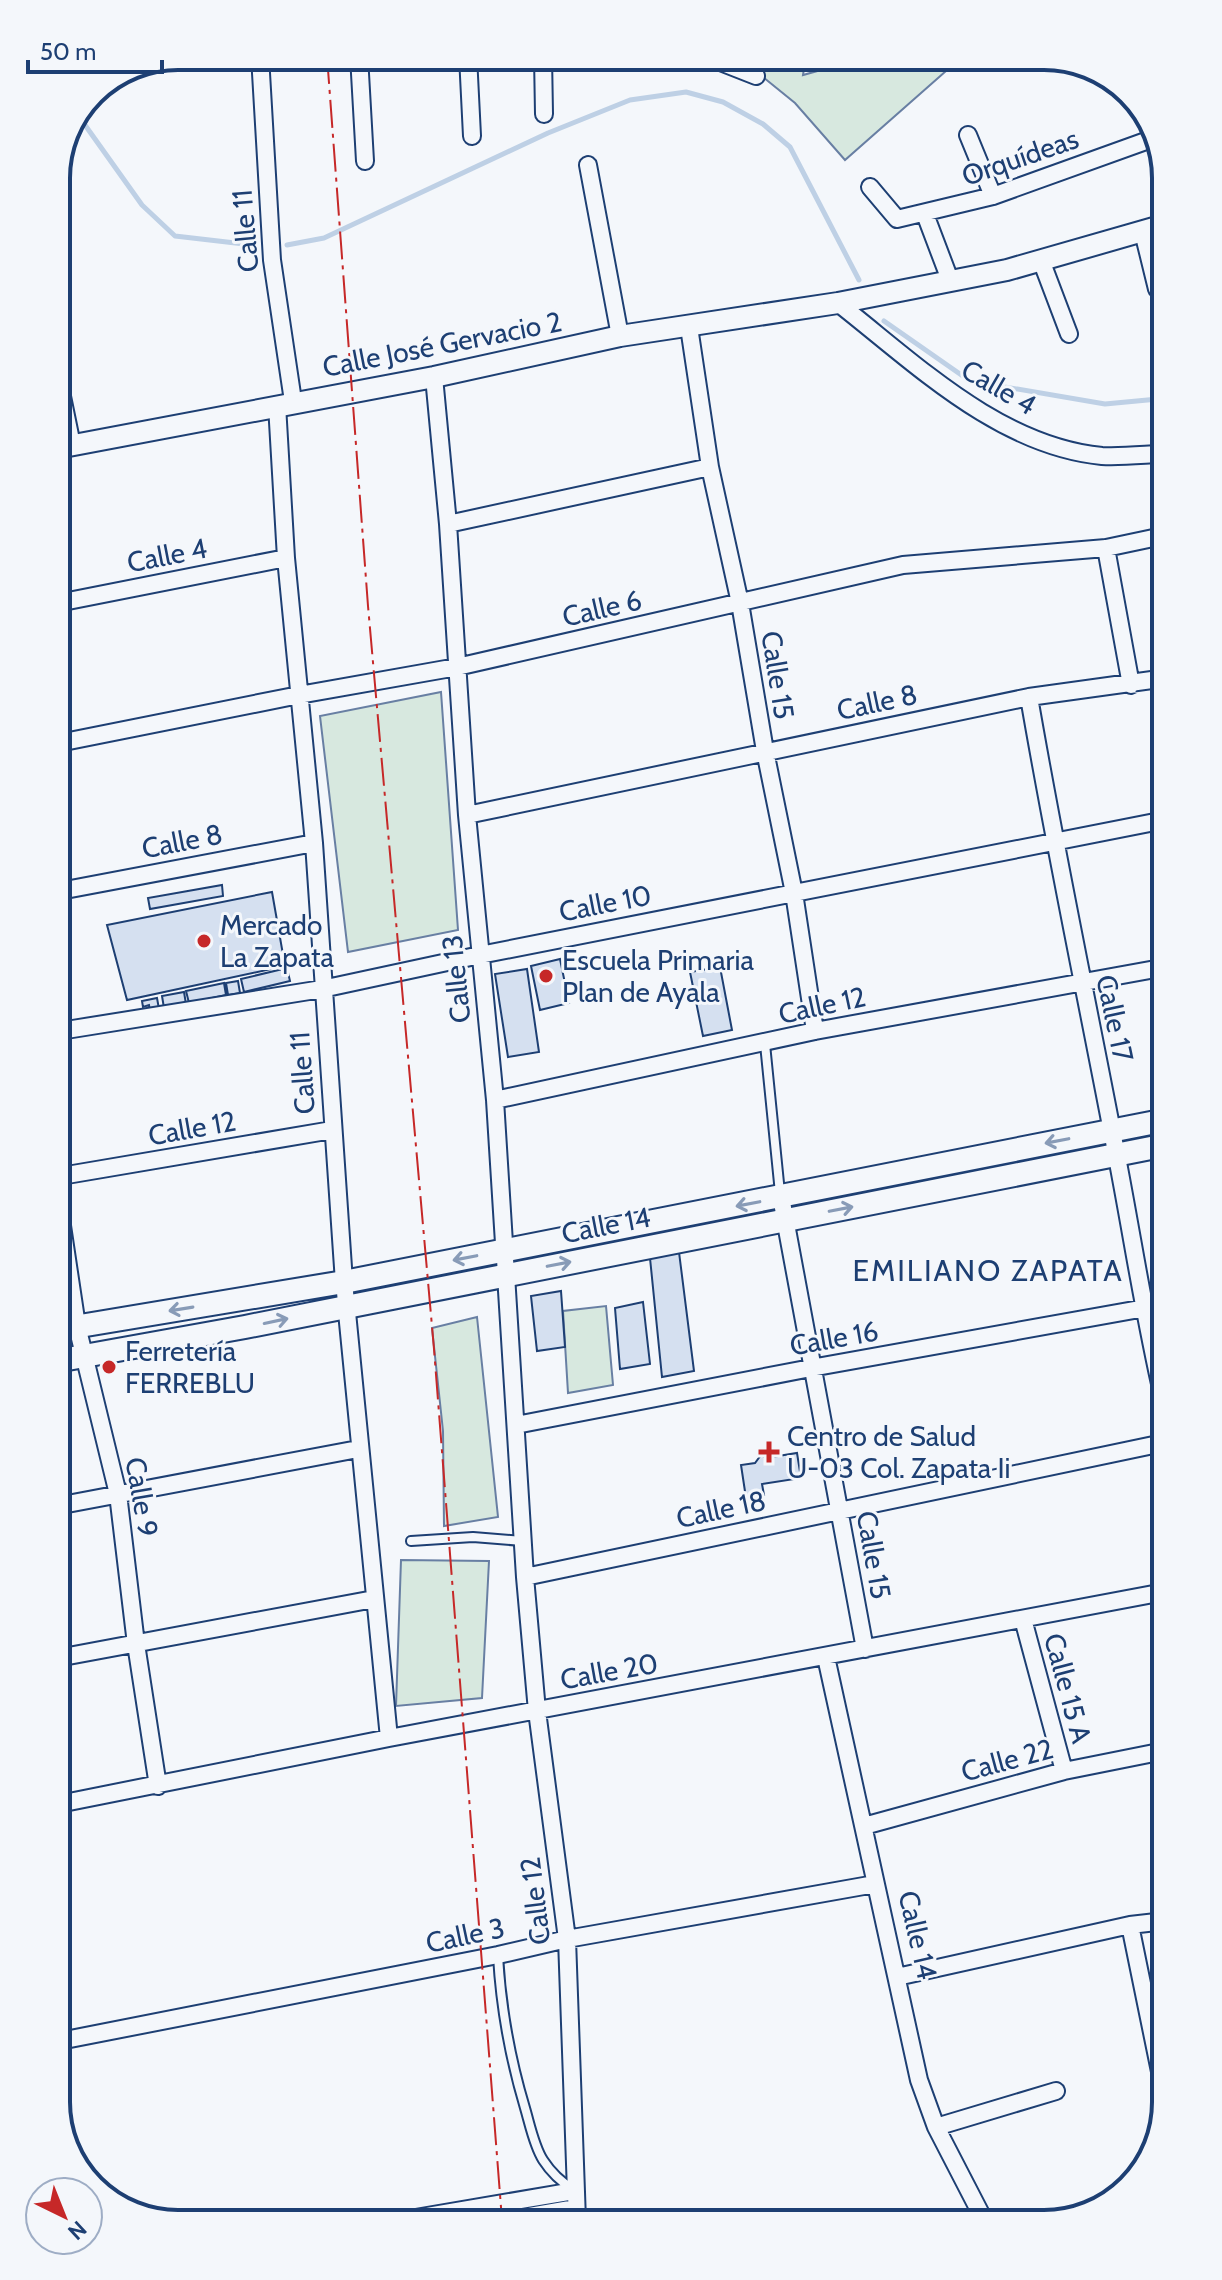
<svg xmlns="http://www.w3.org/2000/svg" width="1222" height="2280" viewBox="0 0 1222 2280" font-family="Cabin,sans-serif">
<style>
.green{fill:#d7e8df;stroke:#687fa3;stroke-width:2}
.lines{fill:none;stroke-linecap:round;stroke-linejoin:round}
.stream{stroke:#bed0e5;stroke-width:5}
.building{fill:#d5e0f0;stroke:#1d3f73;stroke-width:2}
.service-casing{stroke:#1d3f73;stroke-width:12}
.minor-casing{stroke:#1d3f73;stroke-width:20}
.tertiary-casing{stroke:#1d3f73;stroke-width:24}
.secondary-casing{stroke:#1d3f73;stroke-width:26}
.service{stroke:#f4f7fb;stroke-width:8}
.minor{stroke:#f4f7fb;stroke-width:16}
.tertiary{stroke:#f4f7fb;stroke-width:20}
.secondary{stroke:#f4f7fb;stroke-width:22}
.power{stroke:#c62828;stroke-width:2;stroke-dasharray:28 6 4 6;stroke-linecap:butt}
.oneway{stroke:#889bb7}
.poi-dot{fill:#c62828;stroke:#f4f7fb;stroke-width:3}
.labels{text-anchor:middle;stroke-width:6;stroke-linejoin:round;paint-order:stroke}
.street-label{font-size:28px;fill:#1d3f73;stroke:#f4f7fb}
.poi-label{font-size:28px;fill:#1d3f73;stroke:#f4f7fb;text-anchor:start}
.neighbourhood-label{font-size:30px;letter-spacing:2px;fill:#1d3f73;stroke:#f4f7fb}
.rim{fill:none;stroke:#1d3f73;stroke-width:4}
</style>
<rect width="100%" height="100%" fill="#f4f7fb"/>
<path class="green" d="M737 56H806L803 75 871 56H963L845 160 795 103Z
M441 692 458 930 348 952 320 716Z
M606 1306 613 1385 568 1393 563 1311Z
M477 1317 498 1517 444 1526 443 1431 432 1328Z
M401 1560 489 1561 482 1698 396 1706Z"/>
<g class="lines">
<path class="stream" d="M80 118 142 205 175 236 244 244
M287 245 324 238 548 133 630 100 686 92 723 102 763 124 790 147 859 280
M884 321 970 381 1105 404 1158 399"/>
</g>
<path class="building" d="M222 885 223 896 150 909 148 898Z
M272 892 285 966 127 1000 107 925Z
M560 959 569 1003 540 1010 531 966Z
M720 967 732 1030 703 1036 690 972Z
M287 968 290 981 244 992 241 979Z
M527 969 539 1052 508 1057 495 974Z
M238 981 240 993 228 995 226 983Z
M224 983 226 995 189 1003 186 991Z
M184 992 186 1004 164 1008 162 996Z
M157 998 159 1009 150 1011 149 1005 143 1007 142 1001Z
M679 1252 694 1371 662 1377 650 1258Z
M561 1291 565 1347 537 1351 531 1296Z
M643 1302 650 1364 620 1369 615 1308Z
M797 1453 801 1478 762 1484 764 1495 746 1498 741 1465 755 1463 761 1455 766 1458Z"/>
<g class="lines">
<g class="service-casing">
<path id="service" d="M765 1044 780 1193
M411 1541 473 1537 522 1541
M498 1956C501 2008 510 2058 525 2108 530 2125 534 2146 543 2160 552 2174 561 2182 574 2190"/>
</g>
<g class="minor-casing">
<path id="minor" d="M260 56 272 260 293 401
M359 56 365 161
M468 56 472 136
M543 56 544 114
M705 56 756 76
M968 135 993 196
M588 165 620 336
M870 187 897 219 993 196 1157 137
M925 214 950 280
M1143 232 1157 289
M1041 260 1069 334
M838 303C916 364 999 446 1102 456 1120 457 1140 455 1158 454
M689 327 710 467 740 603 765 751 794 893 815 1031
M57 372 72 445
M434 377 448 524 467 815 495 1100 525 1577 537 1711 567 1939 577 2220
M277 405 286 558 314 843 344 1282 389 1738
M448 524 710 467
M1106 548 1131 685
M58 603 286 558
M1029 697C1055 849 1087 1000 1116 1152 1132 1234 1144 1316 1163 1397
M59 743 299 695 457 667 903 565 1106 548 1158 537
M467 815 1029 697 1159 679
M60 891 314 843
M60 1031 322 989 480 955 1160 821
M495 1100 815 1031 1161 968
M61 1176 332 1130
M781 1197 865 1649
M61 1219 77 1326 118 1494 136 1644 158 1786
M516 1425 811 1368 1162 1305
M62 1505 358 1449
M525 1577 1163 1443
M1023 1619 1064 1771
M63 1657 374 1599
M826 1657 919 2080 936 2127 982 2216
M64 1803 389 1738 1164 1592
M864 1826 1064 1771 1164 1751
M1130 1925 1166 2101
M897 1977 1130 1925 1165 1921
M65 2040 498 1955 567 1939 875 1884
M936 2127 1056 2091
M505 2220 576 2208
M392 2222 574 2191"/>
</g>
<g class="tertiary-casing">
<path id="tertiary" d="M58 448 434 377 620 336 838 303 1007 270 1157 227"/>
</g>
<g class="secondary-casing">
<path id="secondary" d="M62 1329 344 1282 1161 1121
M62 1360 245 1327 1161 1146"/>
</g>
<use href="#service" class="service"/>
<use href="#minor" class="minor"/>
<use href="#tertiary" class="tertiary"/>
<use href="#secondary" class="secondary"/>
<path class="power" d="M327 56 368 606 434 1349 502 2220"/>
</g>
<defs><path id="oneway-shaft" d="M-6 0H5M1.5-3L5.5 0L1.5 3" fill="none" stroke-width="1.6" stroke-linecap="round" stroke-linejoin="round" transform="scale(2)"/></defs>
<g class="oneway">
<use href="#oneway-shaft" transform="translate(1057 1141) rotate(169)"/>
<use href="#oneway-shaft" transform="translate(748 1204) rotate(169)"/>
<use href="#oneway-shaft" transform="translate(841 1209) rotate(-11)"/>
<use href="#oneway-shaft" transform="translate(465 1258) rotate(169)"/>
<use href="#oneway-shaft" transform="translate(559 1264) rotate(-11)"/>
<use href="#oneway-shaft" transform="translate(181 1309) rotate(171)"/>
<use href="#oneway-shaft" transform="translate(276 1321) rotate(-12)"/>
</g>
<g class="poi-dot">
<circle cx="204" cy="941" r="8"/>
<circle cx="546" cy="976" r="8"/>
<circle cx="109" cy="1367" r="8"/>
<path d="M765 1440h8v8h8v8h-8v8h-8v-8h-8v-8h8z"/>
</g>
<g class="labels">
<g class="street-label">
<text transform="translate(1020 157) rotate(-19)" y="10">Orquídeas</text>
<text transform="translate(245 231) rotate(-95)" y="10">Calle 11</text>
<text transform="translate(442 344) rotate(-11)" y="10">Calle José Gervacio 2</text>
<text transform="translate(999 387) rotate(30)" y="10">Calle 4</text>
<text transform="translate(167 555) rotate(-11)" y="10">Calle 4</text>
<text transform="translate(602 608) rotate(-13)" y="10">Calle 6</text>
<text transform="translate(778 675) rotate(81)" y="10">Calle 15</text>
<text transform="translate(877 702) rotate(-12)" y="10">Calle 8</text>
<text transform="translate(182 841) rotate(-11)" y="10">Calle 8</text>
<text transform="translate(605 903) rotate(-11)" y="10">Calle 10</text>
<text transform="translate(456 979) rotate(-96)" y="10">Calle 13</text>
<text transform="translate(822 1005) rotate(-12)" y="10">Calle 12</text>
<text transform="translate(1115 1018) rotate(78)" y="10">Calle 17</text>
<text transform="translate(302 1073) rotate(-94)" y="10">Calle 11</text>
<text transform="translate(192 1128) rotate(-10)" y="10">Calle 12</text>
<text transform="translate(606 1225) rotate(-11)" y="10">Calle 14</text>
<text transform="translate(834 1338) rotate(-10)" y="10">Calle 16</text>
<text transform="translate(142 1497) rotate(80)" y="10">Calle 9</text>
<text transform="translate(721 1509) rotate(-12)" y="10">Calle 18</text>
<text transform="translate(874 1555) rotate(80)" y="10">Calle 15</text>
<text transform="translate(609 1671) rotate(-10)" y="10">Calle 20</text>
<text transform="translate(1068 1688) rotate(75)" y="10">Calle 15 A</text>
<text transform="translate(1007 1760) rotate(-15)" y="10">Calle 22</text>
<text transform="translate(535 1901) rotate(-97)" y="10">Calle 12</text>
<text transform="translate(465 1935) rotate(-12)" y="10">Calle 3</text>
<text transform="translate(918 1935) rotate(77)" y="10">Calle 14</text>
</g>
<g class="poi-label">
<text x="220" y="935">Mercado<tspan x="220" dy="32">La Zapata</tspan></text>
<text x="562" y="970">Escuela Primaria<tspan x="562" dy="32">Plan de Ayala</tspan></text>
<text x="125" y="1361">Ferretería<tspan x="125" dy="32">FERREBLU</tspan></text>
<text x="787" y="1446">Centro de Salud<tspan x="787" dy="32">U-03 Col. Zapata Ii</tspan></text>
</g>
<g class="neighbourhood-label">
<text x="988" y="1281">EMILIANO ZAPATA</text>
</g>
</g>
<path d="M0 0H1222V2280H0ZM178 70H1044A108 108 0 0 1 1152 178V2102A108 108 0 0 1 1044 2210H178A108 108 0 0 1 70 2102V178A108 108 0 0 1 178 70Z" fill="#f4f7fb" fill-rule="evenodd"/>
<path class="rim" d="M178 70H1044A108 108 0 0 1 1152 178V2102A108 108 0 0 1 1044 2210H178A108 108 0 0 1 70 2102V178A108 108 0 0 1 178 70Z"/>
<g transform="translate(64 2216) rotate(137)"><circle r="38" fill="#f4f7fb" stroke="#9eadc5" stroke-width="2"/>
<path d="M0-6L14 30L0 20L-14 30Z" fill="#c62828"/>
<text y="-12" font-size="22" font-weight="bold" text-anchor="middle" fill="#1d3f73">N</text>
</g>
<path d="M28 60v12h134v-12" fill="none" stroke="#1d3f73" stroke-width="4"/>
<text x="40" y="60" font-size="24" fill="#1d3f73" stroke="#f4f7fb" stroke-width="6" paint-order="stroke">50 m</text>
</svg>
